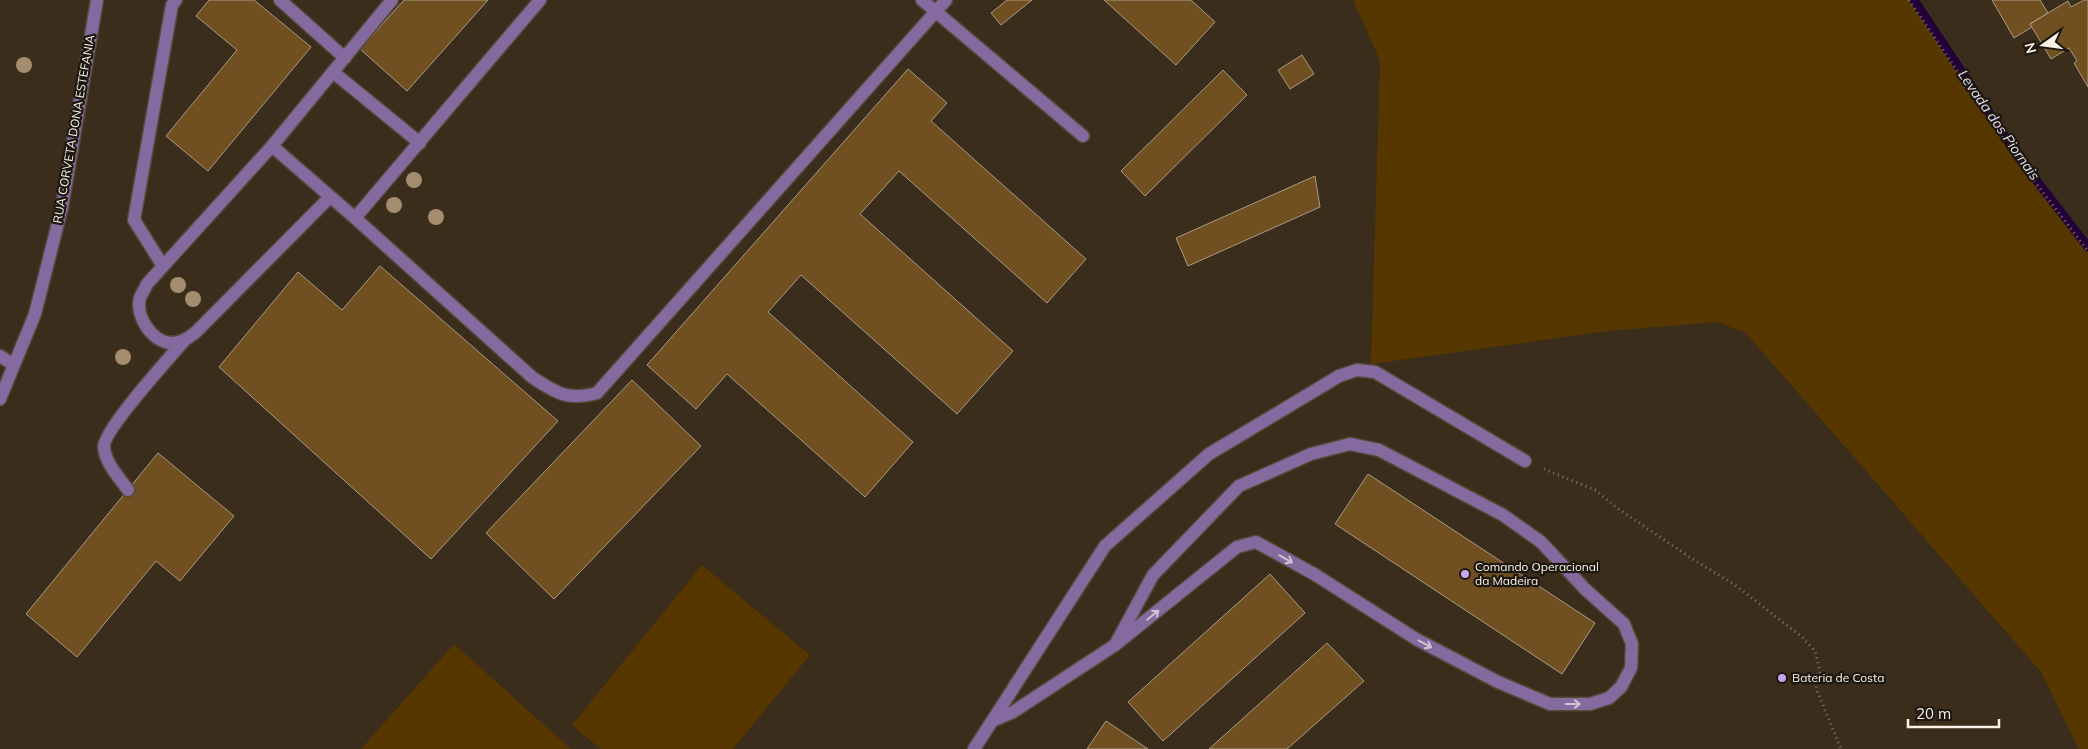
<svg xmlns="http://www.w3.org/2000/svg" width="2088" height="749" viewBox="0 0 2088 749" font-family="Mulish,sans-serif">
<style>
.green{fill:#573700}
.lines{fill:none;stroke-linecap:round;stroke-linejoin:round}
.stream{stroke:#220038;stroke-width:9}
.building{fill:#705020;stroke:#aa9a86}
.minor-casing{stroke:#554939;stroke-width:15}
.path{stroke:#85796b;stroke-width:3;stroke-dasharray:1 4;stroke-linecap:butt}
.minor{stroke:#846a9f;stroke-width:12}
.tree{fill:#a48c6e}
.oneway{stroke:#d2c3ce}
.poi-dot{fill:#c9a5ee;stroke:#1c170f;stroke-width:2}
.labels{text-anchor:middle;stroke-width:4.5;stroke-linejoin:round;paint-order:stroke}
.street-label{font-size:12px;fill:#fcf3e8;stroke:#1c170f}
.poi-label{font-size:12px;fill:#fcf3e8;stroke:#1c170f;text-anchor:start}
.water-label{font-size:14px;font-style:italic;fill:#e9dff5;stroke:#1c170f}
</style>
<rect width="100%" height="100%" fill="#3a2d1c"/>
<path class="green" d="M1353 0H1909L2017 159 2088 251V749H2079L2041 672 1746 333 1717 322 1608 331 1371 364 1380 61Z
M702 565 810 655 733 749H601L572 725Z
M454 644 571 749H361Z"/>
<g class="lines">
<path class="stream" d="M1914 0 2019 158 2088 247"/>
</g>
<path class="building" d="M209 0H254L311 47 208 171 166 136 237 50 196 16Z
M404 0H488L407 91 360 49Z
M1007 0H1032L1001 25 991 13Z
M1104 0H1191L1215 22 1176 65Z
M1992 0H2040L2048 13 2030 24 2032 27 2014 38Z
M2084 0H2088V87L2074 63 2077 61 2069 48 2051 59 2030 24 2068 1 2071 7Z
M1302 55 1314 74 1290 89 1278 70Z
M908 69 947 103 931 121 1086 259 1047 303 899 171 860 214 1013 351 957 414 801 275 768 312 913 442 865 497 727 374 696 409 647 365Z
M1223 70 1247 95 1145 196 1121 171Z
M1315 176 1320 207 1188 266 1176 238Z
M380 266 558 421 431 559 219 367 298 272 342 310Z
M632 380 701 446 554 599 486 533Z
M158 453 234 516 180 581 156 561 77 657 26 614Z
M1368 474 1595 623 1562 674 1335 524Z
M1270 574 1305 613 1163 741 1128 702Z
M1327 643 1364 681 1287 749H1209Z
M1106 721 1148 749H1087Z"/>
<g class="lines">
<g class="minor-casing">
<path id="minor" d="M280 0 345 58
M922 0 1083 136
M333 72 420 143
M272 146 355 218 540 0
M329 198 196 332C189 338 181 343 171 343 152 342 135 316 140 298 141 294 145 289 147 284L272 146 392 0
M355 218 533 378C557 393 567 401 597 393L946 0
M163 266 134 220 172 5 176 0
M0 356 14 365
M0 399 35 314 62 207 97 0
M128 490C119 477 105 463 104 447 103 431 170 357 184 341
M992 721 1013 712 1115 645 1237 547 1256 542 1314 574 1416 639 1498 682 1550 704H1590L1609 698 1621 687 1631 668 1632 644 1624 624 1585 589 1541 542 1503 515 1379 450 1350 444 1311 454 1239 486 1153 575 1115 645
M974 749 1105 546 1209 454 1339 376 1357 370 1375 372 1525 461"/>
</g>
<path class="path" d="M1909 0 2017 159 2088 251
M1544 469 1595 490 1617 508 1691 558 1735 585 1802 637 1815 651 1820 671 1816 688 1841 749"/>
<use href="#minor" class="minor"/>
</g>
<g class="tree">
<circle cx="24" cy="65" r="8"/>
<circle cx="414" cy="180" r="8"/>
<circle cx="394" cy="205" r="8"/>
<circle cx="436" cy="217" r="8"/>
<circle cx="178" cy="285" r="8"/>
<circle cx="193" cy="299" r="8"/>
<circle cx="123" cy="357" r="8"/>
</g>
<defs><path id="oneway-shaft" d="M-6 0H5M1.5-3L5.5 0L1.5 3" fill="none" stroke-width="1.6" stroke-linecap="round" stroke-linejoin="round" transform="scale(1.25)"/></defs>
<g class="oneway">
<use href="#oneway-shaft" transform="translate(1286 559) rotate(29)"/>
<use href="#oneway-shaft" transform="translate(1153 615) rotate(-39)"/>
<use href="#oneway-shaft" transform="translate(1425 644) rotate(28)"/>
<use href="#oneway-shaft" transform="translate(1573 704)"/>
</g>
<g class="poi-dot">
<circle cx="1465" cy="574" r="5"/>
<circle cx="1782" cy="678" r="5"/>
</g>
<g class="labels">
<g class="street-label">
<text transform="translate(74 129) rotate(-80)" y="4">RUA CORVETA DONA ESTEFANIA</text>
</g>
<g class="poi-label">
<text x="1475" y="571">Comando Operacional<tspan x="1475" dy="14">da Madeira</tspan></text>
<text x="1792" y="682">Bateria de Costa</text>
</g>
<g class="water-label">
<text transform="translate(1999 125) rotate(55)" y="5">Levada dos Piornais</text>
</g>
</g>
<g transform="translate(2043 45) rotate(256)" stroke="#1c170f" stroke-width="4" paint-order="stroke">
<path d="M0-4L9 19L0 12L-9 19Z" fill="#fcf3e8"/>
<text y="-8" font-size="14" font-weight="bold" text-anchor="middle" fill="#fcf3e8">N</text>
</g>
<path d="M1908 719v8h91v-8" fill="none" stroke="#fcf3e8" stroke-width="2.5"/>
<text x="1916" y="719" font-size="15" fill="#fcf3e8" stroke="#1c170f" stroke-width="4" paint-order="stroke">20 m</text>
</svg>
